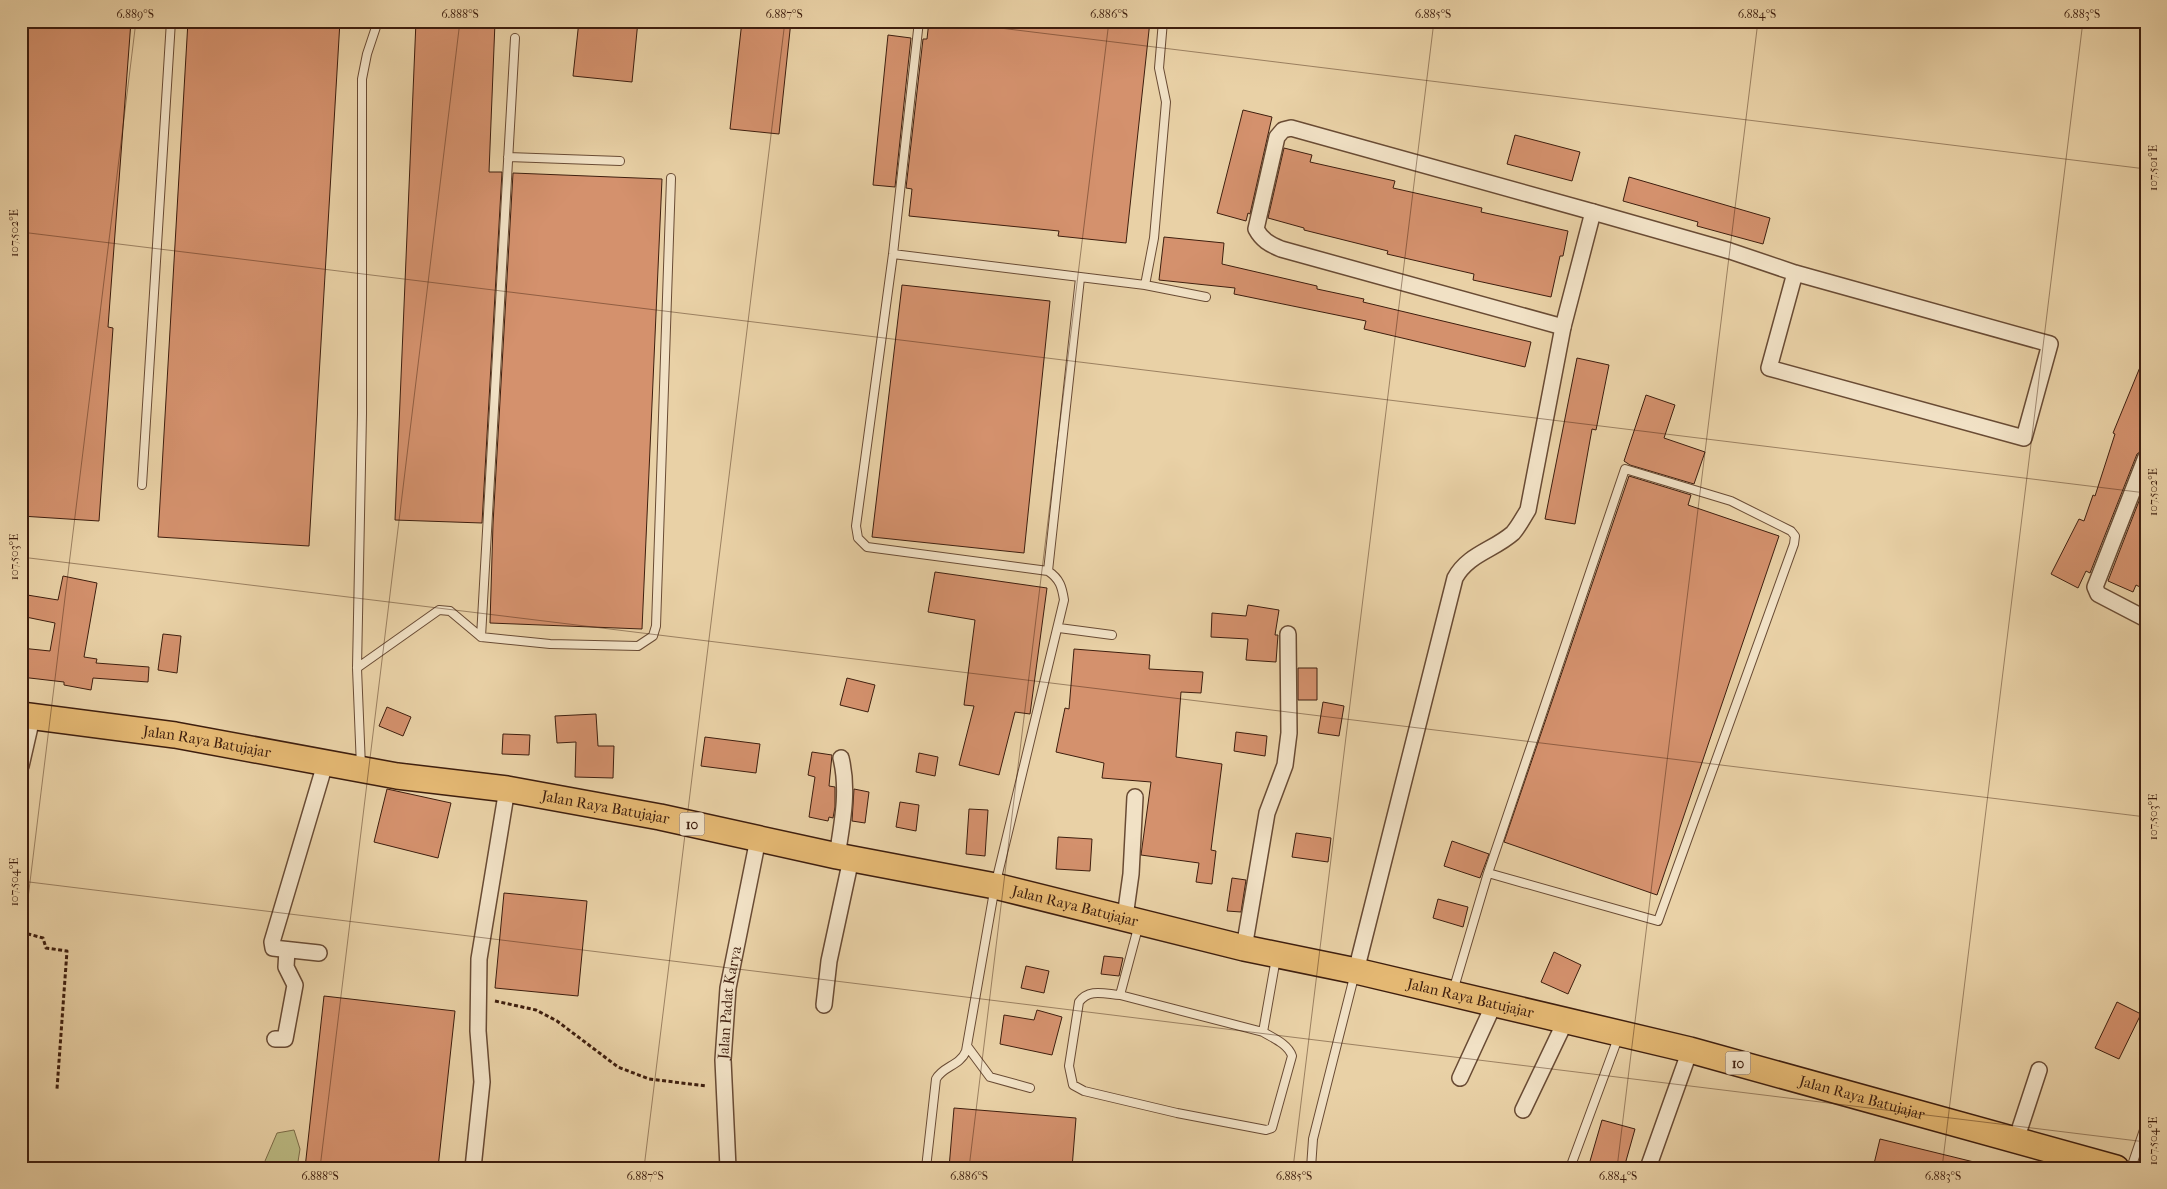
<svg xmlns="http://www.w3.org/2000/svg" width="2167" height="1189" viewBox="0 0 2167 1189" font-family="'IM FELL French Canon',serif">
<style>
.green{fill:#bbba83;stroke:#7c6c48}
.building{fill:#d4916d;stroke:#3e1e0e}
.lines{fill:none;stroke-linecap:round;stroke-linejoin:round}
.service-casing{stroke:#694b34;stroke-width:10}
.minor-casing{stroke:#694b34;stroke-width:18}
.trunk-casing{stroke:#3e1e0e;stroke-width:28}
.path{stroke:#3e1e0e;stroke-width:3;stroke-dasharray:4 2.5;stroke-linecap:butt}
.service{stroke:#f1e1c5;stroke-width:8}
.minor{stroke:#f1e1c5;stroke-width:15}
.trunk{stroke:#e4b873;stroke-width:25}
.ticks{fill:none;stroke:#3e1e0e;stroke-width:1;stroke-opacity:0.45}
.labels{text-anchor:middle;stroke-width:4;stroke-linejoin:round;paint-order:stroke}
.shield{fill:#f1e1c5;stroke:#745845;stroke-width:1}
.shield-label{font-size:14px;font-weight:bold;fill:#3e1e0e}
.street-label{font-size:15px;fill:#3e1e0e;stroke:#f1e1c5}
.neatline{fill:none;stroke:#3e1e0e;stroke-width:2}
.ticks-label{font-size:12px;text-anchor:middle;fill:#3e1e0e}
</style>
<rect width="100%" height="100%" fill="#e9d1a6"/>
<filter id="stains"><feTurbulence type="fractalNoise" baseFrequency=".004" numOctaves="4"/><feColorMatrix values="0 0 0 0 .2 0 0 0 0 .09 0 0 0 0 .02 0 0 0 .5 -.17"/></filter>
<radialGradient id="worn" r=".72"><stop offset=".6" stop-color="#630" stop-opacity="0"/><stop offset="1" stop-color="#630" stop-opacity=".3"/></radialGradient>
<path class="green" d="M294 1130 300 1149 297 1168H262L277 1133Z"/>
<path class="building" d="M21 21H131L108 327 113 328 99 521 21 516Z
M188 21H340L309 546 158 537Z
M416 21 495 22 489 172H502L482 523 395 520Z
M579 21H638L632 82 573 76Z
M742 21H791L779 134 730 129Z
M929 21H1150L1126 243 1058 236 1059 231 909 216 912 189 906 188 923 39H927Z
M888 35 911 38 895 187 873 185Z
M1243 110 1272 117 1250 214 1248 213 1246 221 1217 213Z
M1515 135 1580 152 1572 181 1507 164Z
M1284 148 1312 155 1310 162 1395 181 1393 188 1482 208 1481 212 1568 231 1563 256H1560L1551 297 1473 280 1474 274 1387 254 1388 251 1304 230V228L1268 218Z
M513 173 662 179 642 629 490 623 493 524Z
M1629 177 1770 218 1763 244 1697 226 1698 222 1623 201Z
M1164 237 1224 243 1222 264 1317 286V289L1364 299 1363 302 1531 342 1525 367 1364 329 1366 321 1234 294 1235 288 1159 280Z
M902 285 1050 301 1024 553 872 537Z
M2145 355 2146 448 2137 454 2090 573 2086 571 2078 588 2051 574 2079 519 2084 521 2093 495 2095 496 2115 434 2113 433Z
M1577 358 1609 365 1596 430 1592 429 1575 524 1545 519Z
M1646 395 1675 405 1664 438 1705 452 1694 484 1630 465 1624 461Z
M1629 476 1691 495 1688 505 1779 536 1657 895 1504 842Z
M2146 483V590L2136 585 2133 592 2108 581Z
M935 572 1047 588 1030 714 1015 712 999 775 959 765 974 706 964 705 975 620 928 612Z
M63 576 97 583 84 657 97 659 96 663 149 667 148 682 93 678 91 690 64 685V682L21 677V648L50 651 55 623 21 616V594L58 600Z
M1248 605 1279 610 1275 635H1278L1276 662 1246 660 1248 639 1211 637 1212 613 1246 616Z
M163 634 181 636 177 673 158 670Z
M1074 649 1150 655 1149 669 1203 672 1201 693 1181 692 1176 757 1222 764 1211 850 1216 851 1212 884 1196 882 1199 863 1141 855 1151 782 1102 778 1104 763 1056 752 1065 708 1069 709Z
M1298 668H1317V700H1298Z
M847 678 875 685 868 712 840 705Z
M1323 702 1344 706 1339 736 1318 733Z
M387 707 411 717 403 736 379 726Z
M596 714 598 746H614L613 778 575 777 576 742 557 743 555 716Z
M1236 732 1267 736 1265 756 1234 751Z
M503 734 530 735 529 755 502 754Z
M705 737 760 744 756 773 701 766Z
M812 752 832 755 829 786 835 787V807L833 818 829 817 828 821 809 817 815 777 808 775Z
M919 753 938 757 935 776 916 772Z
M387 789 451 803 438 858 374 842Z
M854 789 869 792 865 823 852 821Z
M900 802 919 805 916 831 896 827Z
M969 809 988 810 985 856 966 854Z
M1296 833 1331 838 1328 862 1292 857Z
M1058 837 1092 839 1090 871 1056 869Z
M1452 841 1489 854 1480 878 1444 866Z
M1232 878 1246 880 1241 912 1227 911Z
M504 893 587 901 578 996 495 988Z
M1438 899 1468 907 1463 927 1433 918Z
M1554 952 1581 965 1568 994 1541 982Z
M1104 956 1123 958 1119 976 1101 974Z
M1026 966 1049 971 1044 993 1021 988Z
M324 996 455 1011 438 1168H305Z
M2117 1002 2141 1014 2119 1059 2095 1048Z
M1037 1010 1062 1017 1052 1055 1000 1044 1004 1015 1034 1020Z
M954 1108 1076 1118 1072 1168H949Z
M1602 1120 1635 1129 1624 1168H1588Z
M1880 1139 1974 1162 1973 1168H1873Z"/>
<g class="lines">
<g class="service-casing">
<path id="service" d="M836 21V23
M919 21 893 254 856 526 858 538 867 547 1048 571C1060 579 1062 587 1064 600L995 886 966 1051C960 1066 943 1066 936 1079L926 1168
M508 157 620 161
M893 254 1145 285 1206 297
M1145 285 1154 238 1166 102 1159 68 1163 21
M142 485 171 21
M1048 571 1080 278
M1059 628 1112 635
M481 637 550 644 638 646 653 636 656 626 671 178
M357 668 439 610 450 611 481 637 515 38
M361 767 357 668 362 414V79L367 54 378 21
M1139 924 1120 995 1263 1032 1276 958
M1453 991 1488 873 1625 469 1731 501 1791 531 1795 536 1794 544 1658 921 1488 873
M1120 995C1105 994 1089 988 1079 1002L1069 1066 1073 1085 1084 1091 1177 1113 1266 1130 1272 1128 1292 1056C1288 1044 1273 1038 1263 1032
M967 1046 990 1077 1030 1088
M1311 1168 1313 1139 1355 973
M1570 1168 1618 1038
M2131 1168 2146 1124"/>
</g>
<g class="minor-casing">
<g id="minor">
<path d="M1563 327 1281 249C1269 244 1262 240 1256 229L1277 137 1283 130 1291 128 1593 212 1730 251 1795 273 2050 344 2024 438 1769 368 1795 273"/>
<path d="M2146 457 2095 587 2098 594 2146 619"/>
<path d="M21 766 32 718"/>
<path d="M837 856C842 824 849 791 841 758"/>
<path d="M1125 917 1131 874 1135 797"/>
<path d="M1244 948 1267 813 1285 765 1289 733 1288 634"/>
<path d="M319 953 273 948 272 942 325 764"/>
<path d="M1356 971 1455 578C1468 554 1494 550 1513 533 1519 526 1523 518 1528 510L1563 327 1593 212"/>
<path d="M824 1005 829 961 851 859"/>
<path d="M275 1039H285L295 985 286 967 287 950"/>
<path d="M1460 1078 1494 1004"/>
<path d="M1523 1110 1565 1022"/>
<path d="M2016 1140 2039 1070"/>
<path d="M473 1168 482 1082 478 1031 479 959 507 789"/>
<path id="s1" d="M728 1168 723 1060 728 988 758 839"/>
<path d="M1648 1168 1690 1050"/>
</g>
</g>
<g class="trunk-casing">
<g id="trunk">
<path id="s2" d="M21 715 175 735 397 776 507 789 660 817 837 856 995 886 1244 948 1356 971 1690 1050 2116 1168"/>
</g>
</g>
<path class="path" d="M21 932 43 938 46 948 67 951 57 1089
M495 1001 536 1010 557 1021 618 1067 649 1079 707 1086"/>
<use href="#service" class="service"/>
<use href="#minor" class="minor"/>
<use href="#trunk" class="trunk"/>
</g>
<path class="ticks" d="M943 21 2146 169M21 232 2146 493M21 557 2146 817M21 881 2146 1142M21 955 136 21M320 1168 460 21M644 1168 785 21M969 1168 1109 21M1293 1168 1434 21M1617 1168 1758 21M1942 1168 2083 21"/>
<g class="labels">
<g class="shield">
<rect x="679.5" y="812.5" width="25" height="23" rx="4"/>
<rect x="1725.5" y="1051.5" width="25" height="23" rx="4"/>
</g>
<g class="shield-label">
<text x="692" y="829">10</text>
<text x="1738" y="1068">10</text>
</g>
<g class="street-label">
<text dy="5" stroke="none"><textPath href="#s2" startOffset="188">Jalan Raya Batujajar</textPath></text>
<text dy="5" stroke="none"><textPath href="#s2" startOffset="592">Jalan Raya Batujajar</textPath></text>
<text dy="5" stroke="none"><textPath href="#s2" startOffset="1072">Jalan Raya Batujajar</textPath></text>
<text dy="5" stroke="none"><textPath href="#s2" startOffset="1478">Jalan Raya Batujajar</textPath></text>
<text dy="5" stroke="none"><textPath href="#s1" startOffset="166">Jalan Padat Karya</textPath></text>
<text dy="5" stroke="none"><textPath href="#s2" startOffset="1882">Jalan Raya Batujajar</textPath></text>
</g>
</g>
<rect width="2167" height="1189" fill="none" stroke="#e9d1a6" stroke-width="55"/>
<rect x="28" y="28" width="2112" height="1134" class="neatline"/>
<g class="ticks-label">
<text x="135" y="18">6.889°S</text>
<text x="460" y="18">6.888°S</text>
<text x="784" y="18">6.887°S</text>
<text x="1109" y="18">6.886°S</text>
<text x="1433" y="18">6.885°S</text>
<text x="1757" y="18">6.884°S</text>
<text x="2082" y="18">6.883°S</text>
<text transform="translate(2153 168) rotate(-90)" y="4">107.501°E</text>
<text transform="translate(14 233) rotate(-90)" y="4">107.502°E</text>
<text transform="translate(2153 492) rotate(-90)" y="4">107.502°E</text>
<text transform="translate(14 557) rotate(-90)" y="4">107.503°E</text>
<text transform="translate(2153 817) rotate(-90)" y="4">107.503°E</text>
<text transform="translate(14 882) rotate(-90)" y="4">107.504°E</text>
<text transform="translate(2153 1141) rotate(-90)" y="4">107.504°E</text>
<text x="320" y="1180">6.888°S</text>
<text x="645" y="1180">6.887°S</text>
<text x="969" y="1180">6.886°S</text>
<text x="1294" y="1180">6.885°S</text>
<text x="1618" y="1180">6.884°S</text>
<text x="1943" y="1180">6.883°S</text>
</g>
<rect width="100%" height="100%" filter="url(#stains)"/>
<rect width="100%" height="100%" fill="url(#worn)"/>
</svg>
